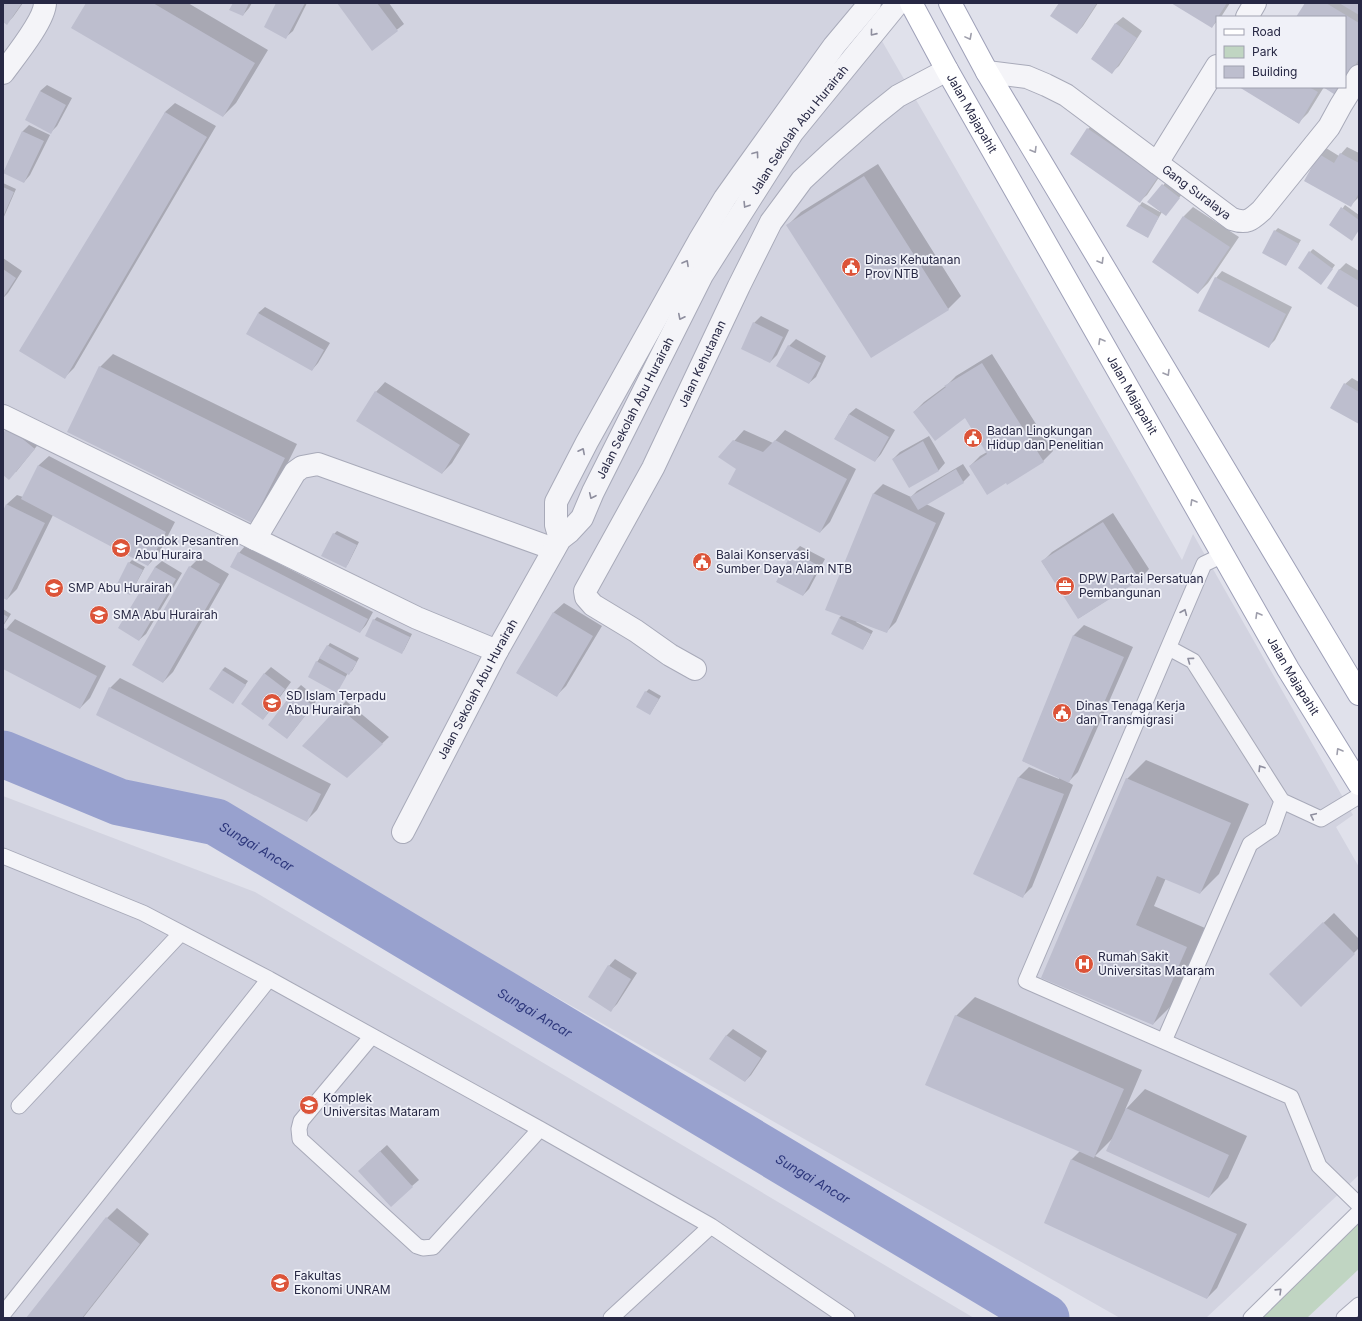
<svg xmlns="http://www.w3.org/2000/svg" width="1362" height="1321" viewBox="0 0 1362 1321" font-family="Inter,sans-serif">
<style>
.built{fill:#d2d3e0}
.green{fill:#c0d5c2}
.shadow{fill:#0003}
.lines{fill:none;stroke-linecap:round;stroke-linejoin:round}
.river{stroke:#98a1ce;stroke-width:47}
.building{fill:#bdbece}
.service-casing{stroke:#a8aab9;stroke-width:17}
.minor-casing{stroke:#a8aab9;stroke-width:24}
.primary-casing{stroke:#9ea0b8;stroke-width:24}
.service{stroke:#f4f4f8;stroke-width:15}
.minor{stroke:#f4f4f8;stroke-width:22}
.primary{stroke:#fff;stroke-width:22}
.oneway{stroke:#8e8e9e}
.oneway2{stroke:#9e9eab}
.labels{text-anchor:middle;stroke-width:3.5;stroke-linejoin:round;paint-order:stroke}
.street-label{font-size:12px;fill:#272844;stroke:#f0f1f8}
.poi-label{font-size:12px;fill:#272844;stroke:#f0f1f8;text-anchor:start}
.water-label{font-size:13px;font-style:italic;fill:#2d377c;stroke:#f0f1f8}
</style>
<rect width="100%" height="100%" fill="#e0e1eb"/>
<path class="built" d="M3 3H860L1182 560 1193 534 1353 815 1336 827 1359 867V1175L1206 1318H1120L755 1111 324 864 322 868 169 791 37 756 3 740Z
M3 796 255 892 974 1318H3Z"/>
<path class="green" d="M1359 1219V1269L1307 1318H1257Z"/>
<path class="shadow" d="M3 3H23L13 17 7 23 3 21Z
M87 3H188L268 50 236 103 223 116Z
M234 3H252L249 8 243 15Z
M277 3H307L293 31 286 37Z
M338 3H389L404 24 373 49Z
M1061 3H1098L1083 26 1077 33Z
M1173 3H1230L1221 17H1217V21L1212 27Z
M1306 3H1359V64L1347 84 1345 17H1297Z
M1123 17 1142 31 1119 66 1112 72 1092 58 1116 23Z
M47 85 72 98 57 126 51 132 40 91Z
M1241 87H1324L1308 113 1298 123Z
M175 103 216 126 74 368 64 378 165 112Z
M1095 122 1164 170 1147 195 1140 201 1071 154 1088 129Z
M29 125 50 135 30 175 24 182 4 172 23 131Z
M1347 147 1359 153V197L1351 205 1319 154 1326 148 1339 156Z
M878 164 961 296 948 309 788 225 801 212Z
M1166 182 1182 194 1168 212H1162L1147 237 1128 225 1142 202 1160 212V211L1149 202Z
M3 183 16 189 3 219Z
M1345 205 1359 215V230L1331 225Z
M1193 207 1239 237 1208 283 1198 293 1184 216Z
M1278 228 1301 240 1286 265 1275 231Z
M1313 249 1335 265 1324 280 1310 252Z
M3 258 22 271 8 293 3 298Z
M1346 263 1359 271V307L1339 270Z
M1222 271 1292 307 1275 340 1269 346 1216 278Z
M265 307 330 343 318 363 312 370 258 313Z
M761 316 789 330 777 355 770 362 754 323Z
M796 339 826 356 816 377 809 383 789 346Z
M113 354 297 444 265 509 252 522 100 367Z
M992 354 1053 451 1043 461 1007 483 970 466 980 456 987 452 965 417 914 412 924 402 947 385 956 376Z
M1352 378 1359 382V423L1345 384Z
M385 382 470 434 452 463 442 473 376 392Z
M856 408 895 430 881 454 875 461 836 439 849 414Z
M9 428 40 442 16 472 3 474V435Z
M744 430 773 443 785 430 856 469 830 522 820 532 737 468 720 457Z
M929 436 945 463 939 470 909 486 893 459 900 452Z
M49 456 175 522 158 555 148 565 53 515 17 589 7 599 3 597V513L7 504 17 495 23 497 39 465Z
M963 464 970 475 963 482 926 504 945 513 896 622 886 632 857 621 856 622 873 631 865 646 862 648 839 618 842 615 874 493 883 484 911 497 917 491Z
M1113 513 1149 569 1140 579 1079 618 1042 562 1052 552Z
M337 531 359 542 348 564 345 567 334 534Z
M245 546 373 612 366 625 360 632 239 553Z
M800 546 825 559 809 589 803 595 794 552Z
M200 557 229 574 173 672 163 682 190 567Z
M132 560 145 567 132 591 129 594V563Z
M162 561 182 573 146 634 139 640 155 567Z
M564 603 602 626 566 686 556 696 518 673 554 612Z
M3 609 11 614 3 626Z
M377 617 412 634 404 650 401 653 374 620Z
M15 619 106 666 90 698 80 708 3 668V633Z
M1084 625 1133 647 1078 772 1068 782 1073 785 1032 887 1022 897 975 873 1019 777 1029 767 1059 779V777L1023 761 1074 635Z
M330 643 359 658 352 671 348 673 337 691 317 662Z
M225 667 248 681 233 703 222 670Z
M271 667 291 682 269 712 263 719 243 704 265 673Z
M120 678 331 784 317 810 307 820 110 688Z
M301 685 318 699 293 731 287 738 294 692Z
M649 689 661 696 650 714 646 692Z
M346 701 389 737 347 777 304 746Z
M1146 760 1249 804 1219 874 1200 893 1166 878 1154 906 1205 928 1172 1005 1153 1024 1043 977 1127 779Z
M1334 913 1359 939V948L1301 1005 1270 974Z
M615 959 637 973 617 1004 611 1010 609 966Z
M975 997 1142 1070 1125 1110 1145 1089 1247 1136 1228 1178 1209 1197 1113 1138 1095 1156 1247 1224 1217 1288 1207 1298 1046 1223 1072 1159 1080 1151 956 1016Z
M733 1029 767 1051 751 1075 745 1081 711 1059 727 1035Z
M387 1145 419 1180 412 1186 366 1164Z
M117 1208 149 1234 83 1318H28L107 1218Z"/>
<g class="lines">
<path class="river" id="s1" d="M3 754 119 802 216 822 1046 1318"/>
</g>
<path class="building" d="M3 3H22L7 25 3 22Z
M86 3H153L255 63 223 117 71 28Z
M233 3H249L243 16 229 10Z
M276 3H305L286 39 264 27Z
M337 3H377L398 31 372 51Z
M1059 3H1097L1077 34 1050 16Z
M1171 3H1227L1218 17H1217V19L1212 28Z
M1305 3H1326L1359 23V59L1345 82V17H1296Z
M1339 3H1359V15Z
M1115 23 1137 38 1112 74 1091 59Z
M1239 87H1309L1318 92 1299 124Z
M1323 87H1342L1337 96Z
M40 91 66 105 51 134 25 120Z
M165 112 207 137 65 379 19 351Z
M1087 128 1158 177 1140 203 1070 154Z
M22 131 44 141 24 183 3 173Z
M1340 153 1359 163V193L1351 207 1304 181 1319 154 1334 163Z
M864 176 949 310 871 358 786 225Z
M1162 184 1180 198 1166 216 1147 202Z
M3 187 14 192 3 217Z
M1139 205 1159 217 1148 238 1126 226Z
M1341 207 1359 220V230L1352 241 1329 225Z
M1183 216 1230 247 1198 294 1152 262Z
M1274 230 1299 244 1286 266 1262 253Z
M1309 251 1333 269 1321 285 1298 268Z
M3 269 16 278 3 298Z
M1339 269 1359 281V308L1327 288Z
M1215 277 1286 314 1269 348 1198 311Z
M258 313 324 350 312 371 246 334Z
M753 322 783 337 770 363 741 349Z
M788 345 821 363 809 384 776 366Z
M982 363 1044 462 1007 485 1006 483 987 495 969 466 987 454 965 418 935 441 913 412 946 387 944 386Z
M99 366 285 458 252 523 67 432Z
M1344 383 1359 392V424L1330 408Z
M375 391 460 445 442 474 356 421Z
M849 414 889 437 875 462 834 439Z
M8 427 35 449 9 480 3 475V433Z
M733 440 763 452 775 440 847 479 820 533 728 484 736 469 718 457Z
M923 441 939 471 909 488 892 459Z
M38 465 166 532 148 566 21 499Z
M956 469 964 483 918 510 910 497Z
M873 493 936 523 887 633 825 610Z
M6 504 45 523 7 600 3 598V511Z
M1103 522 1140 580 1078 619 1041 561Z
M333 533 357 545 346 568 321 556Z
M793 551 819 566 803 596 776 582Z
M238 552 368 619 360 633 230 567Z
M128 562 143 570 130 595 115 588Z
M189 566 220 584 163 683 132 665Z
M155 567 176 579 139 641 118 628Z
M553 612 593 636 557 697 516 673Z
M3 614 8 617 3 625Z
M839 618 871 634 863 650 831 634Z
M373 619 410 637 402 654 365 636Z
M4 628 97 676 80 709 3 669V631Z
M1073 635 1124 657 1069 783 1022 761Z
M327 645 357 662 349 675 319 658Z
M316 661 346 677 337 693 308 677Z
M222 670 246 685 233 704 209 689Z
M264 673 285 689 263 720 241 704Z
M109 687 321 794 307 822 96 715Z
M294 691 313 706 287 739 268 725Z
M645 691 659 699 650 715 636 707Z
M338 707 383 744 347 778 302 746Z
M1018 777 1064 794 1023 898 973 874Z
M1126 778 1231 823 1200 894 1157 876 1136 925 1187 947 1153 1025 1041 978Z
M1323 922 1355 954 1301 1007 1269 974Z
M608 965 631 979 611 1012 588 997Z
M955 1015 1124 1089 1094 1158 925 1085Z
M726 1035 761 1058 745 1082 709 1059Z
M1126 1108 1229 1155 1209 1198 1106 1151Z
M380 1151 413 1187 391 1207 358 1171Z
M1071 1159 1237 1234 1207 1299 1044 1223Z
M106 1217 140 1244 82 1318H26Z"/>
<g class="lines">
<g class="service-casing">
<path id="service" d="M1223 555 1204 564 1026 981 1291 1097 1319 1166 1359 1205
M1169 648 1193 661 1282 801 1321 819 1359 796
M3 856 143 913 269 979 540 1129 711 1226 847 1318
M372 1036 301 1121 299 1129 300 1139 417 1246 423 1248 433 1247 540 1129
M1164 1041 1250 844 1272 829 1282 801
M19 1106 181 933
M3 1314 269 979
M611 1318 711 1226
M1251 1318 1359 1212
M1344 1318 1359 1305"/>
</g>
<g class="minor-casing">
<g id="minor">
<path d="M1247 17 1255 3"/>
<path id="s2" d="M987 72 1027 77 1046 85 1066 95 1232 219C1247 224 1251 220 1262 210L1329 127 1341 105 1359 76"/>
<path d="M3 73C14 58 45 20 45 3"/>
<path d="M1157 163 1217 66"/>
<path d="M3 416 417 618 497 651"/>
<path d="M255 539 295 472 302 467 318 464 554 549"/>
<path d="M560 539 556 525V502L587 442 699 241 725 198 747 167 834 46 870 3"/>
<path id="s3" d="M695 669 670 655 636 631 593 605 586 597 585 591 653 468 739 286 771 222 802 180 832 152 873 116 898 96 947 70"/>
<path id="s4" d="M403 832 497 651 560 539 569 532 582 518 593 492 702 275 792 133 898 3"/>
</g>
</g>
<g class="primary-casing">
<g id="primary">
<path id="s5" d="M911 3 947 70 1288 669 1359 784"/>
<path d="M950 3 987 72 1359 694"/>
</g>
</g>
<use href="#service" class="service"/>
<use href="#minor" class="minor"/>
<use href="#primary" class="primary"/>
</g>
<defs><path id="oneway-chevron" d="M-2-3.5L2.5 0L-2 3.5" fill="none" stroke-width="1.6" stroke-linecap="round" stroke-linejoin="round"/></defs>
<g class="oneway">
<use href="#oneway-chevron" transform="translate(873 33) rotate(129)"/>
<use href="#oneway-chevron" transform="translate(756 154) rotate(-54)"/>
<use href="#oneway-chevron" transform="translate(746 205) rotate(122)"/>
<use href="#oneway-chevron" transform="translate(686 263) rotate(-61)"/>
<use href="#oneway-chevron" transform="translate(681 317) rotate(117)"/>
<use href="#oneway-chevron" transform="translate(582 451) rotate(-63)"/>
<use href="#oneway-chevron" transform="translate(592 496) rotate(115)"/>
<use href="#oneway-chevron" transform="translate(1184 612) rotate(-67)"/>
<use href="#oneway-chevron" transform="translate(1190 660) rotate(-144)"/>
<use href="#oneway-chevron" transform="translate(1261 768) rotate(-122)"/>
<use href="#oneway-chevron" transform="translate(1313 816) rotate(-155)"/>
<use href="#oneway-chevron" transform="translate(1279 1291) rotate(-44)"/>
</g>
<g class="oneway2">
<use href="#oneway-chevron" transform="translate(969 37) rotate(62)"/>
<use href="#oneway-chevron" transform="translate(1034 150) rotate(59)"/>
<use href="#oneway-chevron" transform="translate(1101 261) rotate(59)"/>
<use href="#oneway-chevron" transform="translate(1101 341) rotate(-120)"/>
<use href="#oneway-chevron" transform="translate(1167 373) rotate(59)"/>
<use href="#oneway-chevron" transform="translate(1193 502) rotate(-120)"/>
<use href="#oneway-chevron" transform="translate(1258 615) rotate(-120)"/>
<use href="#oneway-chevron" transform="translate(1339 751) rotate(-121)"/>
</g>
<defs>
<g id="civic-disc" transform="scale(1)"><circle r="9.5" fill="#dc5439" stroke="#f0f1f8"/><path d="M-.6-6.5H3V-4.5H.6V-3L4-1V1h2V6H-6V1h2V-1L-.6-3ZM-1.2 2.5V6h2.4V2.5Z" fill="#fff"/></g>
<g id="school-disc" transform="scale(1)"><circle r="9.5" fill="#dc5439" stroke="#f0f1f8"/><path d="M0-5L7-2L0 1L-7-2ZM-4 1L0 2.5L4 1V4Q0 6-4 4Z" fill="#fff"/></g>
<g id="office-disc" transform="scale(1)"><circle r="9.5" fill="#dc5439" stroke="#f0f1f8"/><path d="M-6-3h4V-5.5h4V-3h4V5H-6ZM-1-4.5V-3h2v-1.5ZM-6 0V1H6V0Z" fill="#fff"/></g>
<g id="hospital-disc" transform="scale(1)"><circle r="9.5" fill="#dc5439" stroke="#f0f1f8"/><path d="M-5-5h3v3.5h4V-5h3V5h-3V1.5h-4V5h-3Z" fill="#fff"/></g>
<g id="university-disc" transform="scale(1)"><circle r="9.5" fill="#dc5439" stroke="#f0f1f8"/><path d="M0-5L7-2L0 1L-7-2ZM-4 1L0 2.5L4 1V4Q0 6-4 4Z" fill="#fff"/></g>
</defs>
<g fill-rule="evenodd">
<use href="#civic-disc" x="851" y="267"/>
<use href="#civic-disc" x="973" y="438"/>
<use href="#school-disc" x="121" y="548"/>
<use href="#civic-disc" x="702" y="562"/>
<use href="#office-disc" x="1065" y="586"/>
<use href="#school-disc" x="54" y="588"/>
<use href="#school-disc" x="99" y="615"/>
<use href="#school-disc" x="272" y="703"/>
<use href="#civic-disc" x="1062" y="713"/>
<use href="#hospital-disc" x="1084" y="964"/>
<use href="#university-disc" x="309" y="1105"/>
<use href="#university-disc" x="280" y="1283"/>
</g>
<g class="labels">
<g class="street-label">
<text dy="4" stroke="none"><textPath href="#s5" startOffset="126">Jalan Majapahit</textPath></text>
<text dy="4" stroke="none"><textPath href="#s4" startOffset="809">Jalan Sekolah Abu Hurairah</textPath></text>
<text dy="4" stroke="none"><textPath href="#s2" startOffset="246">Gang Suralaya</textPath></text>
<text dy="4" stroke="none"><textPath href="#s3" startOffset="393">Jalan Kehutanan</textPath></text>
<text dy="4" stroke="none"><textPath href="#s5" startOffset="450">Jalan Majapahit</textPath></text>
<text dy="4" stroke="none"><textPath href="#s4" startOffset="485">Jalan Sekolah Abu Hurairah</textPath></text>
<text dy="4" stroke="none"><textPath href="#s5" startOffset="774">Jalan Majapahit</textPath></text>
<text dy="4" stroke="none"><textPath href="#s4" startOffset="161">Jalan Sekolah Abu Hurairah</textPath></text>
</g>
<g class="poi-label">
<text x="865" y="264">Dinas Kehutanan<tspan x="865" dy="14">Prov NTB</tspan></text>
<text x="987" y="435">Badan Lingkungan<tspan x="987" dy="14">Hidup dan Penelitian</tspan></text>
<text x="135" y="545">Pondok Pesantren<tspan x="135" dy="14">Abu Huraira</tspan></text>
<text x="716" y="559">Balai Konservasi<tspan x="716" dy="14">Sumber Daya Alam NTB</tspan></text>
<text x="1079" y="583">DPW Partai Persatuan<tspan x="1079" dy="14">Pembangunan</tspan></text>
<text x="68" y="592">SMP Abu Hurairah</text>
<text x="113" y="619">SMA Abu Hurairah</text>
<text x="286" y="700">SD Islam Terpadu<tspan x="286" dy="14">Abu Hurairah</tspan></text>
<text x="1076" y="710">Dinas Tenaga Kerja<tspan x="1076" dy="14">dan Transmigrasi</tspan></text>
<text x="1098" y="961">Rumah Sakit<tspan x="1098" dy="14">Universitas Mataram</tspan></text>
<text x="323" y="1102">Komplek<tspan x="323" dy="14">Universitas Mataram</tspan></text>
<text x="294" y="1280">Fakultas<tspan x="294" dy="14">Ekonomi UNRAM</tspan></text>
</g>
<g class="water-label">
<text dy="5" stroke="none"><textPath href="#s1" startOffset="272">Sungai Ancar</textPath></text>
<text dy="5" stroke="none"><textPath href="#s1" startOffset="596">Sungai Ancar</textPath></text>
<text dy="5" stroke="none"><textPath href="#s1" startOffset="920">Sungai Ancar</textPath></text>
</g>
</g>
<rect width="1362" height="1321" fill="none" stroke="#272844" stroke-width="8"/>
<rect x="1216" y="16" width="130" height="72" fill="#f0f1f8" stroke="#a0a1b0"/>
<rect x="1224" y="29" width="20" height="6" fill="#ffffff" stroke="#a0a1b0"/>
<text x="1252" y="36" font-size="12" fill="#272844">Road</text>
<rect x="1224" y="46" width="20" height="12" fill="#c0d5c2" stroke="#a0a1b0"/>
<text x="1252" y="56" font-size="12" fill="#272844">Park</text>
<rect x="1224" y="66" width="20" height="12" fill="#bdbece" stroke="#a0a1b0"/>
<text x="1252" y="76" font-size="12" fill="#272844">Building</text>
</svg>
